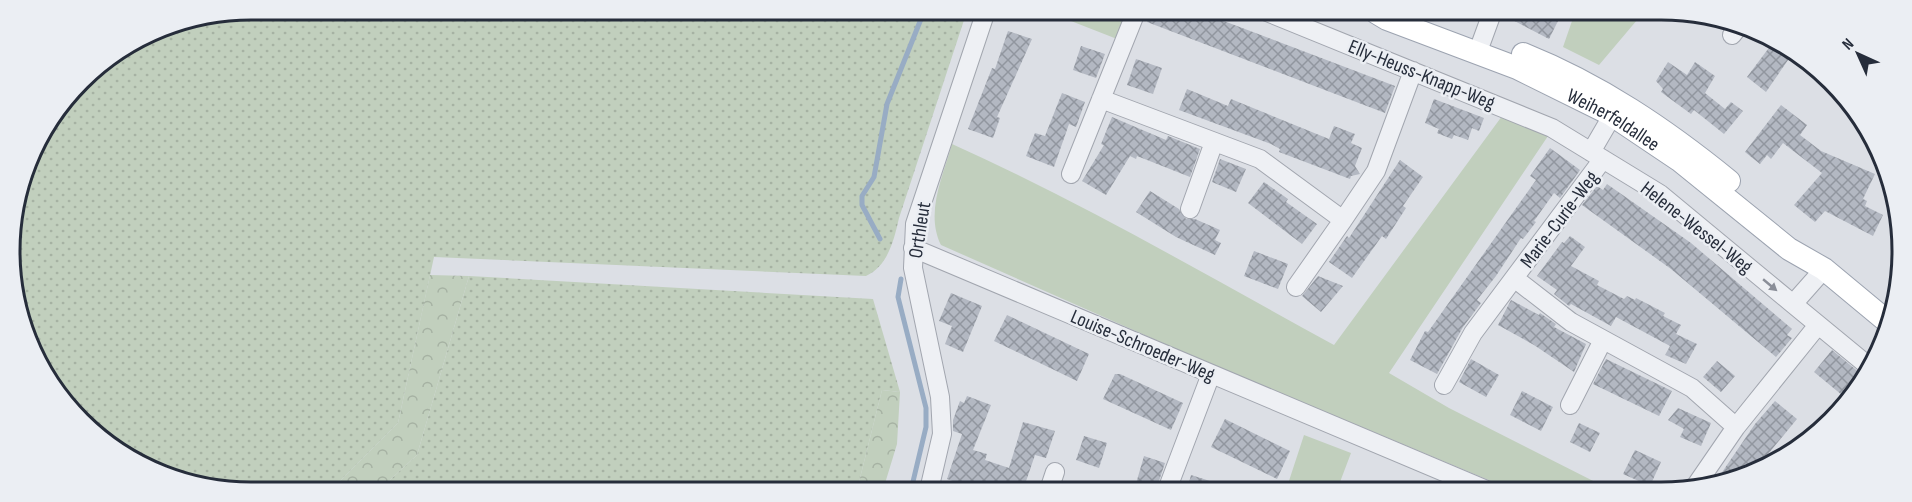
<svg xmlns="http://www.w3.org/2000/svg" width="1912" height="502" viewBox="0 0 1912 502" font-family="'Sofia Sans Condensed',sans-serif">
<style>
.grass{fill:url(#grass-dots)}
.forest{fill:url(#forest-crowns)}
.park{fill:#c1cfbd}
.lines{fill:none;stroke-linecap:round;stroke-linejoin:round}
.stream{stroke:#98acc4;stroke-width:5}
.building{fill:url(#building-cross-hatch)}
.minor-casing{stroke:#a2a6af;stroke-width:20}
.major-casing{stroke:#9ca3b0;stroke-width:24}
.minor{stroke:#eef0f4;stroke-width:18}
.major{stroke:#fff;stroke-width:22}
.oneway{fill:#8a8e98}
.labels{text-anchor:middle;stroke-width:5;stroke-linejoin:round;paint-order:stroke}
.street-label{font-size:20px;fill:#262d3b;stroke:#ebeef3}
.rim{fill:none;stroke:#262d3b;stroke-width:3}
</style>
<defs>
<pattern id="grass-dots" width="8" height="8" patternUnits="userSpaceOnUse" patternTransform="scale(1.5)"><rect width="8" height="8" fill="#c1cfbd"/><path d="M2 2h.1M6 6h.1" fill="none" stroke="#a6b2a3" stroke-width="1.8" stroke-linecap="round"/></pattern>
<pattern id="forest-crowns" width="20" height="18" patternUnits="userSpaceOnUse" patternTransform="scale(1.5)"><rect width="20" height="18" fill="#c1cfbd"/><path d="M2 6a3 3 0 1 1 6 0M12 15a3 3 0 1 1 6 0" fill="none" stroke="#a6b2a3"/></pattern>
<pattern id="building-cross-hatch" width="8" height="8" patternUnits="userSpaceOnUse" patternTransform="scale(1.5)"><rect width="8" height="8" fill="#b3b8c2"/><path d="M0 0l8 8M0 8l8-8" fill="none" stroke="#91969f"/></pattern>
</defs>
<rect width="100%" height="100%" fill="#dcdfe5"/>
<path class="grass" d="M251 9 967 11 899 218C894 240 888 266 866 276L434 257 398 423 332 489 204 488 130 460 59 398 17 314 10 235 34 144 91 69 159 27Z
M469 276 873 299 900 392 882 390 857 490 380 489 417 455Z"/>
<path class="forest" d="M430 275 469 276 417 455 380 489H332L398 423Z
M882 390 900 392 897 444 883 490H857Z"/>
<path class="park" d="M1048 12H1127L1117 39Z
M1578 13H1643L1599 65 1563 47 1572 21Z
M1505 112 1548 136 1389 373 1449 408 1613 491H1515L1208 363 941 245C925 213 943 176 952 144 1083 203 1208 276 1334 345Z
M1304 435 1351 453 1337 490H1286Z"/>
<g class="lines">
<path class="stream" d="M880 239 862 205V196L874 177 887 104 921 19V11
M901 279 898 297 926 408V427L911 490"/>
</g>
<path class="building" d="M1151 12H1200L1395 86 1385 113 1147 22Z
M1503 13H1562L1549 39 1503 15Z
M1008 31 1032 39 997 117 1000 118 993 138 968 129 992 68 995 69Z
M1774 41 1795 50 1766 92 1747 77Z
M1081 46 1105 54 1096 78 1073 70Z
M1136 59 1162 68 1153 94 1127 85Z
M1668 62 1687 75 1695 62 1715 76 1705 93 1725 109 1731 102 1743 111 1724 134 1694 110 1691 114 1661 92 1663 89 1656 81Z
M1187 89 1228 106 1231 99 1329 139 1334 126 1355 134 1351 143 1362 148 1355 166 1360 174 1351 176 1350 179 1279 152 1280 149 1271 144 1179 110Z
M1062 93 1085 102 1076 127 1069 124 1054 167 1026 156 1035 133 1045 136Z
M1434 99 1484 118 1479 131 1472 128 1468 140 1454 135 1452 139 1437 133 1439 129 1425 123Z
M1781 105 1807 125 1800 135 1821 151 1875 174 1863 199 1867 201 1865 206 1883 215 1873 236 1825 211 1815 222 1794 205 1822 173 1783 143 1771 159 1767 155 1760 164 1745 152Z
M1112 117 1166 140 1168 136 1200 149 1190 177 1137 156 1136 159 1130 156 1106 195 1082 181 1104 145 1101 144Z
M1550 148 1580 170 1578 173 1560 198 1554 193 1534 221 1536 222 1523 239 1521 238 1496 276 1477 300 1481 303 1463 327 1437 374 1410 360 1425 331 1428 332 1536 180 1530 176Z
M1220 159 1246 169 1236 192 1212 182Z
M1400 160 1423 177 1403 206 1406 208 1386 239 1382 236 1352 278 1329 262 1347 236 1349 238Z
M1264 182 1288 199 1286 202 1317 224 1302 244 1248 203Z
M1607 184 1691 243 1792 329 1787 335 1792 338 1776 357 1671 269 1582 205 1597 186 1603 190Z
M1150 191 1179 209 1186 219H1195L1220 230 1215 240 1221 243 1215 255 1176 237 1136 212Z
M1570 236 1585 247 1571 266 1599 281 1597 285 1624 299 1627 296 1635 300 1636 298 1665 313 1663 316 1681 325 1676 334 1697 344 1686 364 1665 355 1670 346 1616 317 1611 326 1571 304 1569 306 1554 294 1557 290 1537 276 1562 242 1564 243Z
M1254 251 1288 264 1278 289 1244 276Z
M1318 276 1343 286 1321 312 1302 296Z
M951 293 982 306 963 352 945 344 952 326 939 321Z
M1511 300 1539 315 1540 313 1556 324 1554 327 1586 344 1574 372 1534 345 1498 325Z
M1007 315 1089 354 1077 381 994 341Z
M1832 350 1866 378 1848 400 1814 372Z
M1471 359 1499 375 1486 397 1459 382Z
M1606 359 1672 391 1659 416 1593 384Z
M1717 361 1735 376 1721 392 1703 377Z
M1115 374H1120L1183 403 1171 430 1103 399Z
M1522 391 1553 407 1541 431 1510 415Z
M967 396 991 405 973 450 987 454 985 460 1009 468 1023 422 1055 431 1046 458 1035 455 1023 490H997L977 483 975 489 947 479 962 434 953 431V420L960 401 964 403Z
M1775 401 1797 419 1764 459 1768 462 1762 470 1714 484 1755 424Z
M1678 408 1711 423 1701 446 1680 437 1684 429 1668 420Z
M1225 419 1290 451 1277 479 1211 447Z
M1579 423 1600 433 1590 452 1570 442Z
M1084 436 1107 443 1099 468 1076 460Z
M1635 450 1661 462 1650 486 1623 474Z
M1144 456 1165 463 1156 490 1135 487Z
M1191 475 1229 487V490H1187Z"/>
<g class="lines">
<g class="minor-casing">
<path id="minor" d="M1267 12 1552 128 1660 194 1793 304
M1732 35 1739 26
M1477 54 1492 13
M1101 99 1260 159 1343 220 1376 171 1413 71
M1591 152 1619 104
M1071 174 1136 12
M1190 209 1214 142
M913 248 1489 491
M1824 269 1793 304 1872 369
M1514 278 1571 322 1692 388 1736 427
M1296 287 1343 220
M1444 385 1473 333 1603 159
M1570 405 1603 340
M929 490 942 434 940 397 913 268 915 224 986 11
M1049 490 1055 472
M1167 490 1211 374
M1692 491 1736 427 1818 325"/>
</g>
<g class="major-casing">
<g id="major">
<path id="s1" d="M1377 13 1387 19 1517 68 1612 115 1679 160 1789 249 1824 269 1889 323"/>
<path d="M1523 54C1600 85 1665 129 1729 181"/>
</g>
</g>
<use href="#minor" class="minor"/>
<use href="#major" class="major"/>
</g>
<defs><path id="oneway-solid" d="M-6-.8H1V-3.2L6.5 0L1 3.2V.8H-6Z" transform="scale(1.5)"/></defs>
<use class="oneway" href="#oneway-solid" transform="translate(1770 285) rotate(40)"/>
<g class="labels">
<g class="street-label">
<text transform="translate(1422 74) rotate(22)" y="7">Elly-Heuss-Knapp-Weg</text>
<text dy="7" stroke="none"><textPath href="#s1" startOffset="260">Weiherfeldallee</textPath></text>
<text transform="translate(1559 219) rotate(-53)" y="7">Marie-Curie-Weg</text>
<text transform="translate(1697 227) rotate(38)" y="7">Helene-Wessel-Weg</text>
<text transform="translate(919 230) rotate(-81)" y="7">Orthleut</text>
<text transform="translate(1143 345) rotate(23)" y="7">Louise-Schroeder-Weg</text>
</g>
</g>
<path d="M0 0H1912V502H0ZM251 20H1661A231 231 0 0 1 1892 251V251A231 231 0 0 1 1661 482H251A231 231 0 0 1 20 251V251A231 231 0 0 1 251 20Z" fill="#ebeef3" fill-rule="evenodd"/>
<path class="rim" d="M251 20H1661A231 231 0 0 1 1892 251V251A231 231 0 0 1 1661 482H251A231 231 0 0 1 20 251V251A231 231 0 0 1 251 20Z"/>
<g transform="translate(1858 54) rotate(315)" stroke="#ebeef3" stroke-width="4.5" paint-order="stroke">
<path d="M0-4.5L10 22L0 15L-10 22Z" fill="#262d3b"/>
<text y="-9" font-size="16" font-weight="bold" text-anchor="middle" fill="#262d3b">N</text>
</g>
</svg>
